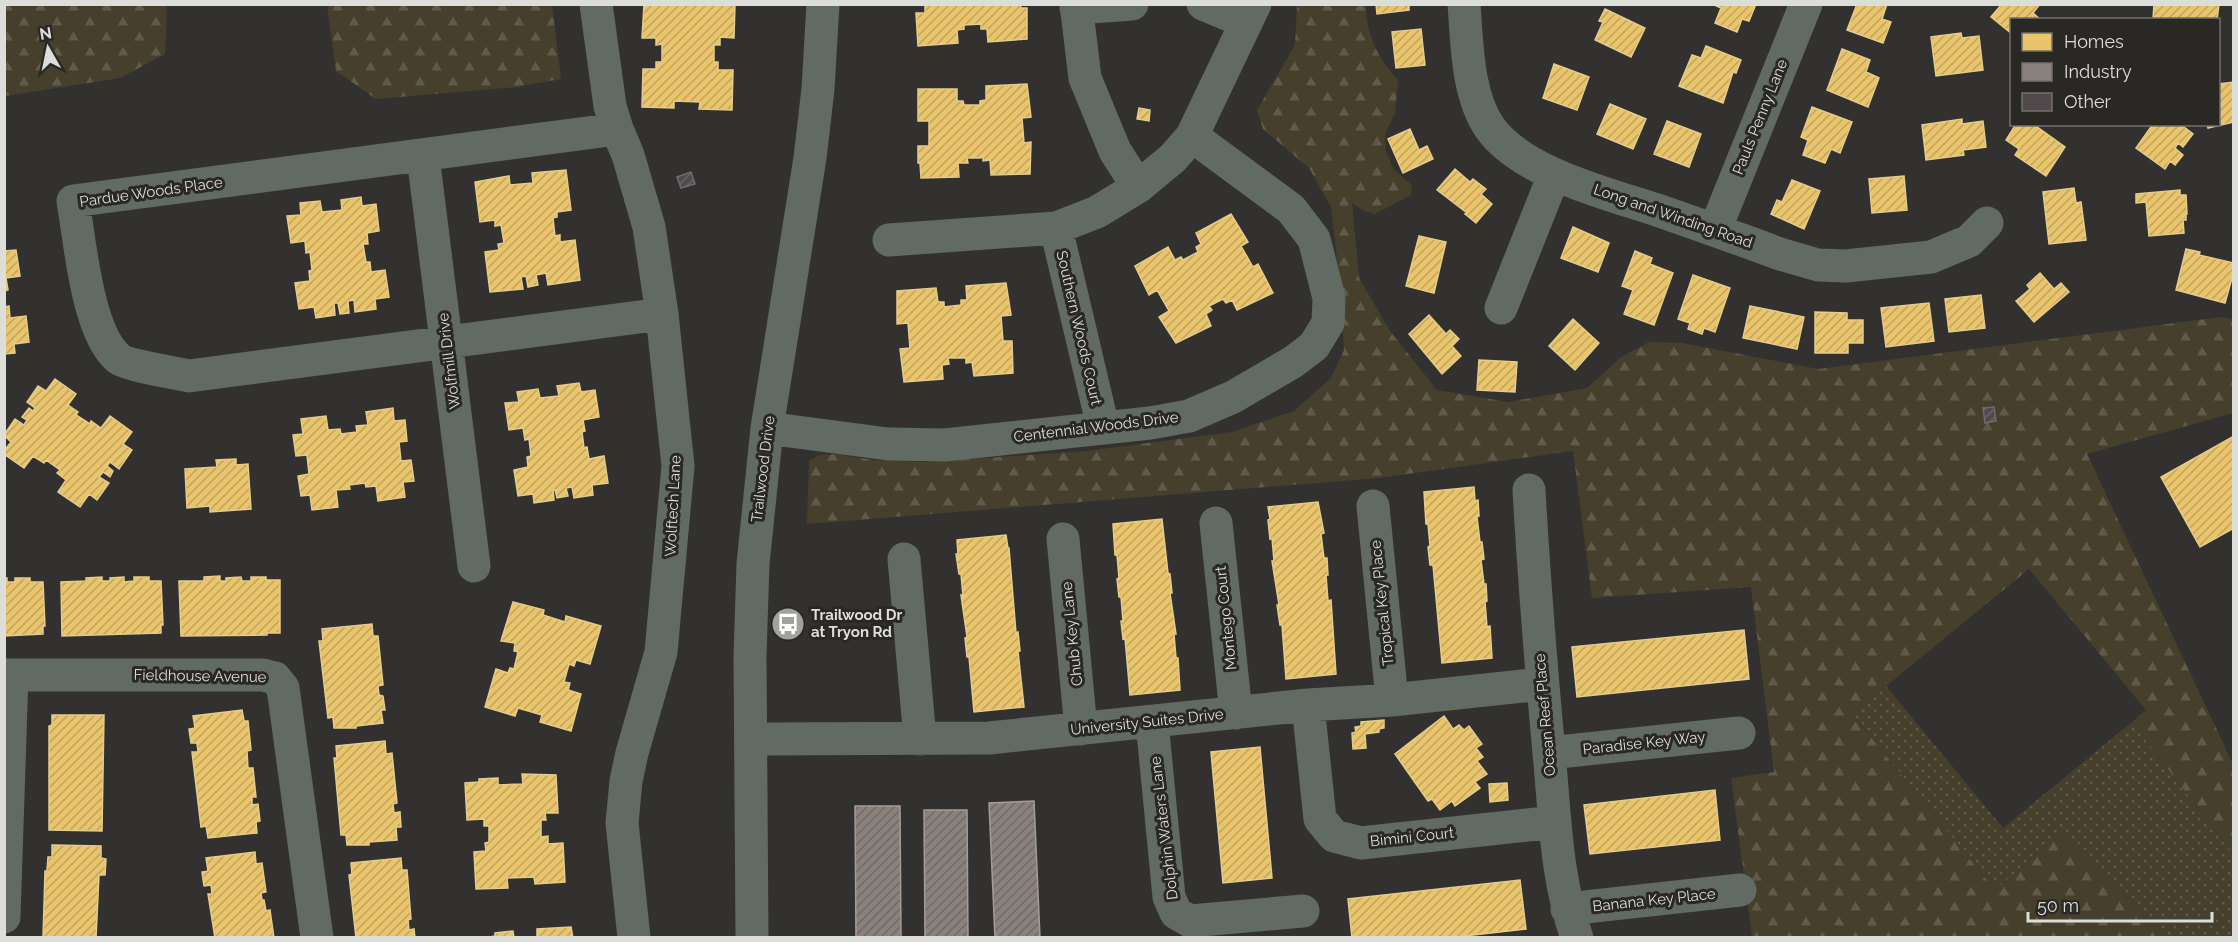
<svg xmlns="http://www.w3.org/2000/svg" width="2238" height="942" viewBox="0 0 2238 942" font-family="Raleway,sans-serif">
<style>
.grass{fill:url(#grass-dots)}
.forest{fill:url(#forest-firs)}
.homes{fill:url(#homes-hatch);stroke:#e5cc8c;stroke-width:1.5}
.industry{fill:url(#industry-hatch);stroke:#a39d98;stroke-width:1.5}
.building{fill:url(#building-hatch);stroke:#6d6c6c;stroke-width:1.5}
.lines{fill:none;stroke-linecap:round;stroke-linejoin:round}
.minor{stroke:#626a64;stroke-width:33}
.labels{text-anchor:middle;stroke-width:6;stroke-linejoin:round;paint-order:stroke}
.street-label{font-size:15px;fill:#ddddda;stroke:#292825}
.poi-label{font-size:15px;font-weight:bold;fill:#ddddda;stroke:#292825;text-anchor:start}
</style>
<defs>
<pattern id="grass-dots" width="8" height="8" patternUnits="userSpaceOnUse" patternTransform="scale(1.5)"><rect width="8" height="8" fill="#453f2b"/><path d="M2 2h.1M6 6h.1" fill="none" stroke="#5f5a49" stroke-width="1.8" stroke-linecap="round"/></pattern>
<pattern id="forest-firs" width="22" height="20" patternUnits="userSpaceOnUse" patternTransform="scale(1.5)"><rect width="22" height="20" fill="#453f2b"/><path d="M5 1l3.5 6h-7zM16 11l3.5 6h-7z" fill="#5f5a49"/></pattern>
<pattern id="homes-hatch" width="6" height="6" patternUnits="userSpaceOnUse" patternTransform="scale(1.5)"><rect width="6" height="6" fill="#e9c46a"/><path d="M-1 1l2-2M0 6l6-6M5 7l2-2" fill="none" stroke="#bfa460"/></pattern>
<pattern id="industry-hatch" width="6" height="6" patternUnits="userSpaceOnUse" patternTransform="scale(1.5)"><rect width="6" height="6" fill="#8a817c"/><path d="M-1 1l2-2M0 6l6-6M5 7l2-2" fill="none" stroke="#716b67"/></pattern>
<pattern id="building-hatch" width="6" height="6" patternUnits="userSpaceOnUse" patternTransform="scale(1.5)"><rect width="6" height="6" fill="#51494c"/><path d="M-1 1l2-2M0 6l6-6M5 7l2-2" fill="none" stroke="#6a6365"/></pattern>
</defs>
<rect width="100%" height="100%" fill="#32312f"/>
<path class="grass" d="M1886 686 2003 828 2132 722 2233 854V937H2162L2133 903 2060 834 1995 890 1852 714Z"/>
<path class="forest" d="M5 4 167 5 165 54 120 78 5 96Z
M327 5H552L561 79 516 87 376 99 336 71Z
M1297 5H1366C1366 35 1378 58 1398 80L1395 113 1385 134 1386 152 1394 170 1412 185 1411 195 1375 214 1363 210 1352 203 1359 278 1390 331 1437 390 1508 402 1587 388 1621 357 1649 342 1682 343 1818 369 2221 317 2233 319V413L2087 454 2233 764V854L2132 722 2146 710 2029 569 1852 714 1995 890 2060 834 2133 903 2162 937H1752L1731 778 1774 772 1751 587 1592 598 1573 451 1379 478 807 524 809 461 819 455 836 454 873 460 925 462 1087 451 1232 432 1294 411 1331 378 1344 350 1340 284 1331 207 1309 168 1263 129 1257 110 1295 45Z"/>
<path class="homes" d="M644 4H735L734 38 720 37V45H714V62H718V70H733L732 110 699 109 700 102 674 101V108L642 107 643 69H656V62H662V44L656 45V38H642Z
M925 4H1020L1021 8H1027V39L988 42 987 29H981V24L964 25V29L957 30 958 43 918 46 916 13H925Z
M1376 4H1409V10L1377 14Z
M1756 4 1749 21 1742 19 1737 32 1715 23 1721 8 1712 4Z
M1857 4H1887L1882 19 1891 22 1883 43 1847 30Z
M2002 4H2040L2033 13 2041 20H2012V34L1991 17Z
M2154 4H2219L2217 20 2153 19Z
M1605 9 1645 28 1631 57 1595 40 1603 22 1599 21Z
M1421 29 1425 65 1396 68 1392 32Z
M1961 33 1962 38 1979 36 1983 70 1936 76 1931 37Z
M1706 46 1741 60 1736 73 1733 72 1723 103 1679 86 1692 55 1701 58Z
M1842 49 1870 60 1866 72 1879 78 1868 107 1827 90Z
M1554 64 1589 77 1577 110 1543 98Z
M2234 82V122L2208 128 2207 124H2218V84Z
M1027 84 1031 117 1022 118 1024 143 1031 142 1030 174 991 175 990 160 983 161V157L980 158H967L968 163H958L959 177 921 178 920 163H918V146H929V121H918V89H957V101H963L964 105H980V101L986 100V86Z
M1610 104 1646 119 1633 149 1597 134Z
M1812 107 1852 122 1840 153 1831 149 1825 163 1803 155 1808 140 1801 137Z
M1139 108 1150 110 1149 121 1137 119Z
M1962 119V124L1983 121 1986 147 1963 150 1964 155 1926 160 1922 125Z
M1667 121 1701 134 1689 167 1654 154Z
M2016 124H2033L2065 147 2046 176 2015 155 2019 149 2006 140Z
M2153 124H2180L2193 134 2183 147 2178 143 2175 148 2183 155 2175 165 2170 161 2165 169 2136 148Z
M1410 129 1419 150 1427 146 1433 159 1403 173 1388 139Z
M1455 169 1470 182 1473 179 1486 189 1481 194 1492 204 1476 223 1465 214 1467 213 1437 190Z
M566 170 571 210 557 212V217L553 218 555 236 560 235V242L575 240 580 280 548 285 546 273 536 275 538 285 528 287 526 276 521 277 523 289 490 292 485 252 499 250 498 244 504 243 501 225 495 226V220L480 222 475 182 509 176 510 185 533 183 532 173Z
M1904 176 1907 210 1872 213 1869 179Z
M1792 180 1820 191 1804 229 1771 214 1777 200 1782 202Z
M2074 188 2076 203 2081 202 2086 240 2049 244 2043 192Z
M2180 190V195H2186L2187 214H2186V220H2183L2184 233 2149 236 2146 202 2136 203V194Z
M361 197 362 206 376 204 379 231 367 233 368 244H363L366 262H370L371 272 385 270 389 297 375 299 376 309 355 312 354 300 348 301 349 313 340 314 338 303H334L335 315 316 318 314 307 299 309 295 283 310 281 309 271 312 270 310 252 306 253 305 241 291 243 287 216 301 215 300 203 320 201 322 212 342 210 341 200Z
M1231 214 1248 242 1241 246 1253 267 1258 264 1273 293 1237 310 1232 300 1226 303 1223 299 1209 306 1212 310 1206 314 1211 326 1176 343 1159 317 1169 311 1157 290 1149 295 1135 266 1168 247 1175 260 1181 257 1183 260 1198 252 1196 247 1201 244 1196 233Z
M1573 227 1609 243 1598 272 1561 258Z
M1419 236 1446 242 1434 293 1406 286Z
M2186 249 2200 252 2199 255 2234 263V271L2225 303 2176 290Z
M16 250 20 276 6 278 8 290 4 291V251Z
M1635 251 1652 258 1650 264 1673 273 1654 325 1624 314 1633 290 1622 286Z
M2040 273 2054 289 2061 283 2069 292 2034 322 2016 301 2030 289 2027 285Z
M1693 275 1730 288 1715 332 1704 328 1702 334 1688 329 1690 323 1678 319Z
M1006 283 1011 315 1001 316 1003 341H1012L1013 373 974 376 972 362 966 363V358H948L949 364 942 365 943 379 904 382 900 349 910 348 908 323 897 324V291L936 288 938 302H944V307L961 305V300H967L966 286Z
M1981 295 1985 328 1949 332 1945 299Z
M4 299 6 307 9 306 10 318 26 316 29 342 14 344 15 353 4 354Z
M1929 303 1934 341 1886 347 1881 308Z
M1750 306 1804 317 1797 349 1743 338Z
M1815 312 1847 313V320H1863V343H1848V353H1815Z
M1429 315 1446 334 1450 330 1459 339 1452 346 1461 356 1442 374 1409 334Z
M1573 319 1599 343 1575 370 1549 346Z
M1479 360 1517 362 1515 392 1477 390Z
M55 379 76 394 68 405 78 412 76 415 90 424 91 421 101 428 110 416 132 432 123 444 132 450 119 469 110 462 107 466 113 471 110 477 103 472 99 477 109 483 97 500 89 494 80 507 58 492 66 480 57 473 60 470 46 460 44 463 33 456 24 468 4 454V451L11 442 4 435 15 419 24 425 27 420 22 417 29 408 33 411 35 408 27 402 38 386 46 391Z
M579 383 581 392 595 390 599 417 583 420 585 431 582 432 584 448 587 447 589 459 604 456 608 483 592 485 593 495 574 498 572 487 566 488 568 496 557 498 555 490H553L554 500 534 503 533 494 518 496 514 470 528 467 527 457 531 456 529 439 525 440 523 428 509 430 505 403 519 402 517 392 538 389 540 398 559 396 557 386Z
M393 408 394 421 405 420 407 441 399 442 401 461 411 460 414 481 403 482 405 497 378 501 376 486 366 487 365 483 349 485 350 489 336 490 338 507 312 510 310 495 301 496 298 476 309 474 307 455 296 456 293 435 303 434 301 419 326 416 328 430 340 429 341 434 357 432 356 426 368 425 366 412Z
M2234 436V528L2200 547 2161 477Z
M236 459V465L248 464 251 509 210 512V506L187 508 185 469 217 467 216 460Z
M1474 487 1475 501 1478 500 1479 516 1477 517 1480 542H1482L1484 559 1481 560 1484 584H1486L1487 601 1485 602 1487 627 1490 626 1492 658 1442 663 1433 565H1430L1428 547 1430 546 1428 524H1426L1424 492Z
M1318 502 1324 533 1321 534 1324 558H1327L1328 575H1326L1328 601 1331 600 1336 674 1286 679 1282 625H1280L1277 605H1279L1272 561H1274L1272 538 1270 539 1268 520 1270 519 1268 507Z
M1162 519 1168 573 1170 574 1172 593H1170L1176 634H1174L1176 658H1178L1180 690 1130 695 1125 638 1123 639 1121 621H1123L1121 597H1119L1117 579 1119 578 1117 555H1115L1113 524Z
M1006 535 1008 548H1009L1016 633 1018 632 1020 651H1018L1024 707 974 712 969 657H967L965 638 967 637 961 595 963 596 961 574H959L956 554H958L957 540Z
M220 576V581H226V578L241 577 242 581H251V577H266V580H280V633H267V635L181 636 179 581H204V577Z
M102 577V581H110V578L124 577V582L134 581V577H149V581H161L163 625H161V633L62 636 61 582 86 581V578Z
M4 578H7V582H15V578H30V582H43L45 626H43V634L4 636Z
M513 602 544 610 543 615 565 622 566 616 601 626 590 664 576 660 574 666 569 664 564 682 570 683 568 690 581 694 571 731 540 722 542 715 518 708 515 716 485 707 496 669 508 673 510 668 514 669 518 652 514 651 515 643 501 641Z
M372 624 373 636H378L383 685 378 686 379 695 383 696 385 710H381L383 723 356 726V728H334L333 717 328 718 319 641H323L322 629Z
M1744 630 1749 679 1577 697 1572 647Z
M242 710 244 721H248L251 750 247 751 248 768H253L256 797H252V805L258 804 260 821 256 822 257 833 208 838 206 826 201 827 192 752H198L197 743H191L189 729 195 728 193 716Z
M52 715H104L102 831 49 830V726L52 725Z
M1444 716 1453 729 1459 725 1464 730 1469 726 1482 744 1476 748 1483 757 1477 761 1487 774 1475 782 1480 788 1455 806 1452 801 1440 810 1432 799 1428 801 1395 754Z
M1384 720V728L1379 729V732L1365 734 1366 748 1353 749 1352 733 1356 732 1355 727 1361 726V722Z
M385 741 386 754 392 753 397 803 393 804 394 813 400 812 401 827H396L397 840 369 842V845H347L346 835H341L334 758H337L336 746Z
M1260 747 1272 878 1223 883 1211 752Z
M522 774 556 775 558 813H545L546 820H541V837L548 836V844L563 843 565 882 535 884 534 877 507 878 508 888 476 889 474 852 486 851 485 843 489 842V826H484V819L467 820 465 783 479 782V779L498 778V785L523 784Z
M1507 783 1508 800 1490 802 1489 784Z
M1715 790 1720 840 1590 854 1584 805Z
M52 845 101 846V858L106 859 105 875H99L96 938H43L45 871H47L48 857H52Z
M255 852 256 864 262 863 266 892 261 893 262 900H264L266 911 270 910 274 938H215L208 894H212L211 885 204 886 202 872 208 871 206 858Z
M401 858 402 870H407L411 919 408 920 409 930 414 929 415 938H356L349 875 352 874 351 863Z
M1520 880 1526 929 1447 938H1352L1348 899Z
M571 927 573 938H531L537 937V929Z
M513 931 514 938H484L495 936V933Z"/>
<path class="industry" d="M1034 801 1040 938H995L989 803Z
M855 806H900L901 938H856Z
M924 810H967L968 938H925Z"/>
<path class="building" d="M691 172 695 184 681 188 677 177Z
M1994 407 1996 421 1985 423 1983 408Z"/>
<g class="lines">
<path class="minor" d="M596 4 610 106 617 129 628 155 649 227 662 314 678 466 661 652 632 753 626 781 622 823 634 938
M1076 4 1085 78 1115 151 1138 187
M1203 4 1246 22
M1464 4C1467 43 1467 95 1490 128 1522 173 1609 194 1660 211 1700 225 1740 239 1780 254L1818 265 1846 266 1931 257 1969 241 1987 223
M1076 8 1132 4
M617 129 73 201C80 241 87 332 118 358 125 365 176 373 189 376L662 314
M423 156 474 566
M1056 228 1103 427
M1715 230 1806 4
M889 240 1056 228 1097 212 1138 187 1173 158 1192 136 1255 4
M1501 308 1554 175
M767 428 888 444 945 445 1150 423 1189 416 1233 397 1293 362 1314 346 1328 323 1329 298 1314 239 1291 209 1192 136
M1529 490C1534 578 1541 666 1549 753 1555 815 1556 879 1577 938
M1373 506 1392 700
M1216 523 1236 713
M1063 539 1081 729
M904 559 920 739
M4 675H263L275 678 283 688 317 938
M1308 705 1320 819 1334 836 1361 843 1555 822
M1152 722 1169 897 1176 913 1190 921 1303 911
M751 739 989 738 1308 705 1392 700 1541 684
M1549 753 1739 733
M1567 909 1740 890
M4 917 12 675
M752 938 750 656 753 564 767 428 810 158 818 89 823 4"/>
</g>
<defs>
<g id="bus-disc" transform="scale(1.725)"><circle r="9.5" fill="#a1a19e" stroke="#292825"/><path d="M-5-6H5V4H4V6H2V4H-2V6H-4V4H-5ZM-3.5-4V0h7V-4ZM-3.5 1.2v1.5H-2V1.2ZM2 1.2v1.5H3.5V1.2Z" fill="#fff"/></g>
</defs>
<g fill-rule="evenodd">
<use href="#bus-disc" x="788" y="624"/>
</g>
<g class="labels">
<g class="street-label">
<text transform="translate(1760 117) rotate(-68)" y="5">Pauls Penny Lane</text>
<text transform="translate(151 192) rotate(-8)" y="5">Pardue Woods Place</text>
<text transform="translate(1673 216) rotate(19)" y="5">Long and Winding Road</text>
<text transform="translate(1079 328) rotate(77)" y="5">Southern Woods Court</text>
<text transform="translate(449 361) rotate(-97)" y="5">Wolfmill Drive</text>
<text transform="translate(1096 427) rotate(-7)" y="5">Centennial Woods Drive</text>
<text transform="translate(763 469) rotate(-83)" y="5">Trailwood Drive</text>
<text transform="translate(673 506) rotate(-87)" y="5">Wolftech Lane</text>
<text transform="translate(1382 603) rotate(-96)" y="5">Tropical Key Place</text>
<text transform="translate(1226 618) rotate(-96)" y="5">Montego Court</text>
<text transform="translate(1072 634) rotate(-96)" y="5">Chub Key Lane</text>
<text transform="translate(200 676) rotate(1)" y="5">Fieldhouse Avenue</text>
<text transform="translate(1545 715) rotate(-95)" y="5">Ocean Reef Place</text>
<text transform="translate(1147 722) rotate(-6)" y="5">University Suites Drive</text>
<text transform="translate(1644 743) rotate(-6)" y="5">Paradise Key Way</text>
<text transform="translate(1164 828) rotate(-97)" y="5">Dolphin Waters Lane</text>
<text transform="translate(1412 837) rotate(-6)" y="5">Bimini Court</text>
<text transform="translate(1654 900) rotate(-6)" y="5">Banana Key Place</text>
</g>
<g class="poi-label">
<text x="811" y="620">Trailwood Dr<tspan x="811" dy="17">at Tryon Rd</tspan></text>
</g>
</g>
<rect width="2238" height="942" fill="none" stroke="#ddddda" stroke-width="12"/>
<rect x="2010" y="18" width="210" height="108" fill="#292825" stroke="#71706d" stroke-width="1.5"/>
<rect x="2022" y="33" width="30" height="18" fill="#e9c46a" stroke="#71706d" stroke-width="1.5"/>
<text x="2064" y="48" font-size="18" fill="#ddddda">Homes</text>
<rect x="2022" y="63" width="30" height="18" fill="#8a817c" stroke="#71706d" stroke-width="1.5"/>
<text x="2064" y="78" font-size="18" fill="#ddddda">Industry</text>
<rect x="2022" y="93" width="30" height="18" fill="#51494c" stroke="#71706d" stroke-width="1.5"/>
<text x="2064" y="108" font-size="18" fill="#ddddda">Other</text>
<g transform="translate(48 48) rotate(351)" stroke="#292825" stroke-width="4.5" paint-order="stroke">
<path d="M0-4.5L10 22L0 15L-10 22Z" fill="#ddddda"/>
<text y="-9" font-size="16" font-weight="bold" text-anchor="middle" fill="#ddddda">N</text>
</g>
<path d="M2028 912v9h184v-9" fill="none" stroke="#ddddda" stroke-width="3"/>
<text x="2037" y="912" font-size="18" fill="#ddddda" stroke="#292825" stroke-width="4.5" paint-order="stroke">50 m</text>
</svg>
